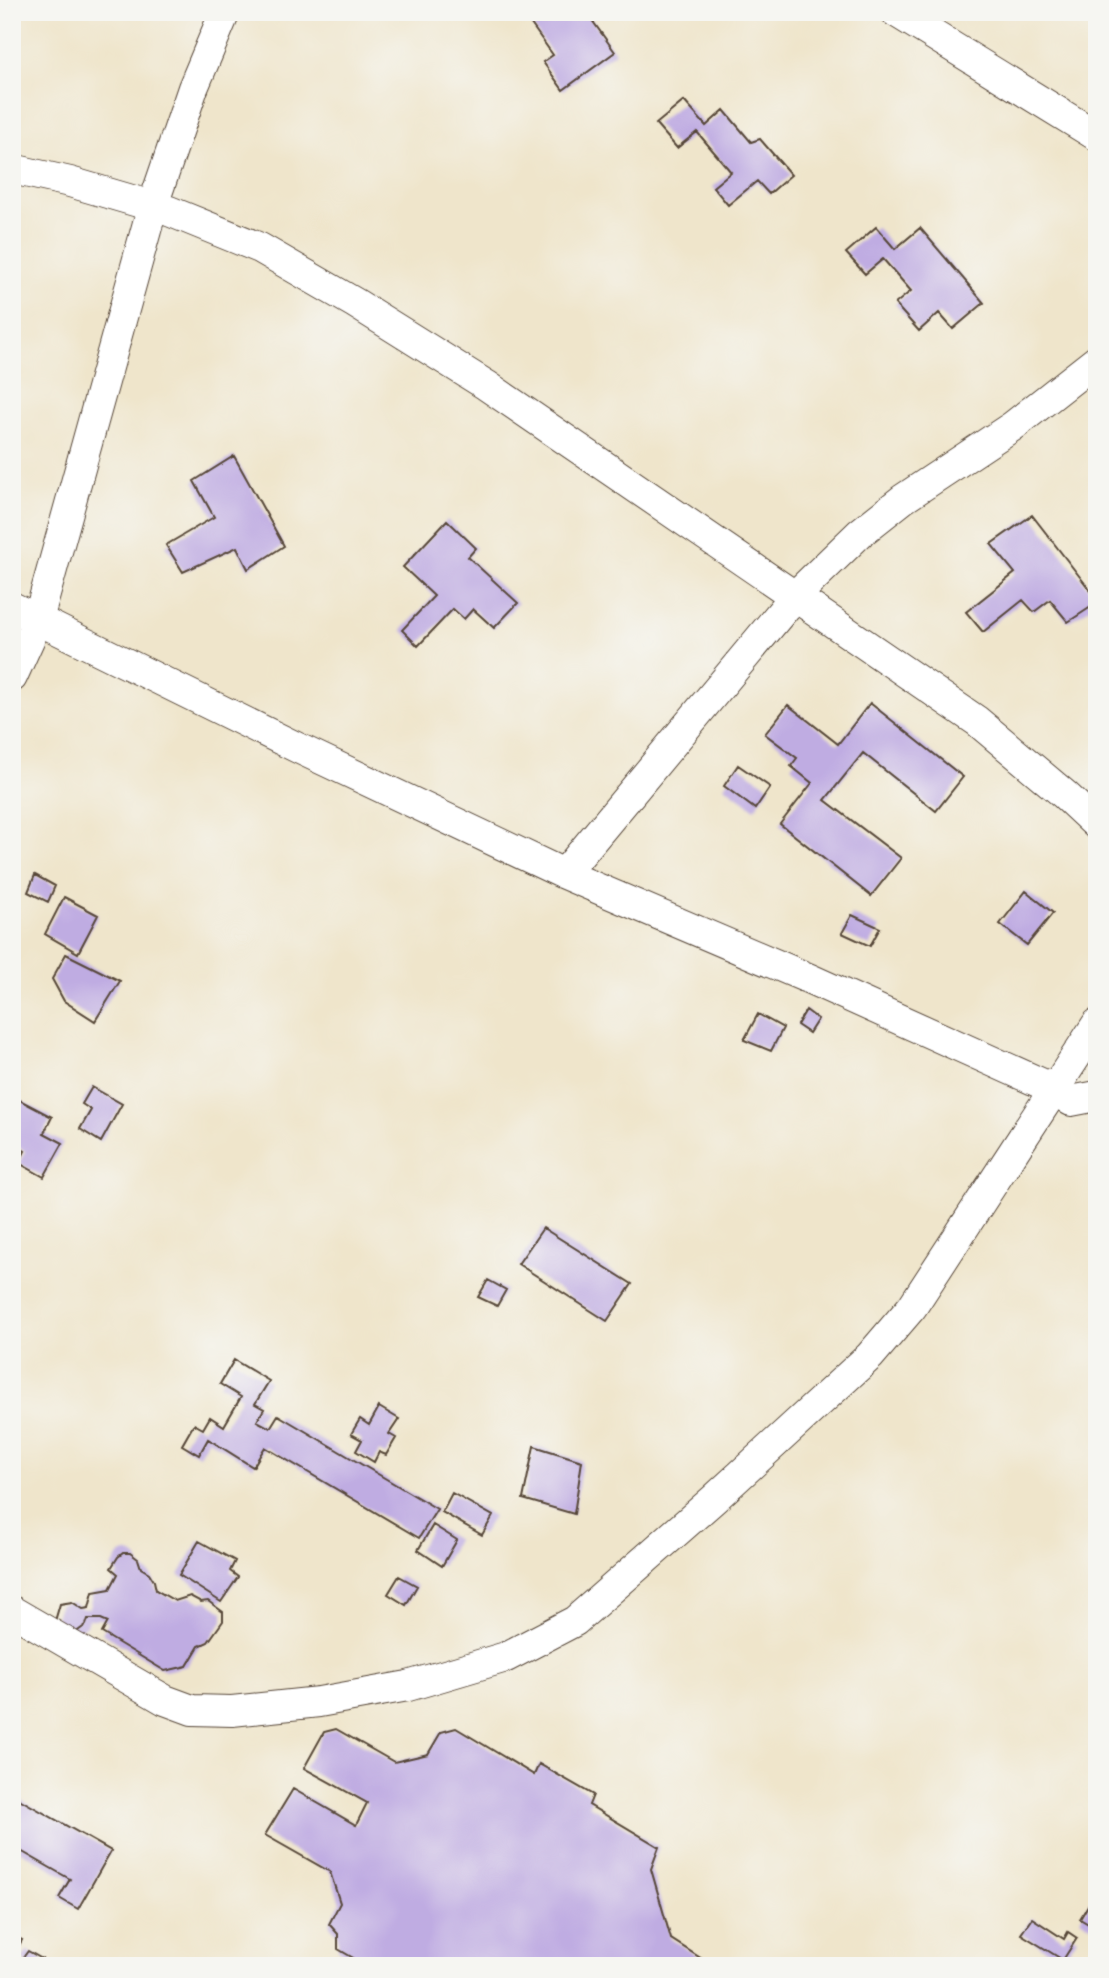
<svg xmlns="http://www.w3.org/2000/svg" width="1109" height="1978" viewBox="0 0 1109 1978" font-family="Sriracha,sans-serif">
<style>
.building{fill:#bface2}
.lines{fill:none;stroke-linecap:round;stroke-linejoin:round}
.minor-casing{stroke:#564638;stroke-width:32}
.minor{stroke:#fff;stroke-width:30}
</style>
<rect width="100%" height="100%" fill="#f6f6f2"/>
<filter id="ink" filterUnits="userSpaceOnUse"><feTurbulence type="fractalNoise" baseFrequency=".0143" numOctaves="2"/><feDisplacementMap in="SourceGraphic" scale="14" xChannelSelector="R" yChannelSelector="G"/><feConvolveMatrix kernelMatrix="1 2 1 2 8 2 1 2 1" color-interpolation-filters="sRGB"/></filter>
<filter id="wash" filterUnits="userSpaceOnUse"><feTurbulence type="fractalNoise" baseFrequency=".00686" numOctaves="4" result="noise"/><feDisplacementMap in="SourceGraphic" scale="28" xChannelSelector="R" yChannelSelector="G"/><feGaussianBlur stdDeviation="1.57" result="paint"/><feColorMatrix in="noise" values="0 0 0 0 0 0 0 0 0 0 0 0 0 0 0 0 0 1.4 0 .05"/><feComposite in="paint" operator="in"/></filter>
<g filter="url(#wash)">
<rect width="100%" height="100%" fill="#efe5cb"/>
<g id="blocks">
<path class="building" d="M532 12H586L615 52 563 90 543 62 553 55 526 17Z
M684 101 706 126 724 110 751 142 760 139 791 175 769 194 757 181 728 205 713 187 731 172 697 132 677 148 656 124Z
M876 227 895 249 920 228 984 303 953 329 939 313 919 331 895 304 911 291 883 259 865 274 846 253Z
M234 456 284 546 248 569 237 547 183 572 166 545 214 517 194 481Z
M1032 515 1097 599V603L1068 622 1050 600 1034 612 1023 600 983 632 966 612 1015 573 991 544Z
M447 520 476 548 468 557 518 603 494 628 473 609 464 619 453 609 418 646 402 630 434 596 403 567Z
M870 703 963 777 936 811 863 753 825 800 901 858 871 896 780 824 812 783 791 766 797 758 765 734 788 705 838 744Z
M738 765 770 787 755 809 724 786Z
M35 875 55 886 48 902 28 892Z
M1026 891 1053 913 1027 945 1000 924Z
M64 897 98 915 78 953 45 934Z
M852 915 880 928 870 946 842 933Z
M66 954 120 981 95 1021 64 1001 52 979Z
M806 1010 818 1019 809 1033 797 1025Z
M758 1014 783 1028 771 1051 744 1040Z
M92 1087 122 1104 101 1142 80 1129 91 1110 82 1104Z
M12 1096 52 1117 44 1133 63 1143 44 1177 19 1163 25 1151 12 1144Z
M543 1228 632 1284 607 1321 518 1264Z
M488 1280 506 1290 497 1306 478 1297Z
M234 1360 269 1381 255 1404 264 1409 257 1421 270 1428 278 1415 437 1509 419 1538 265 1447 253 1467 208 1439 199 1455 182 1445 194 1424 203 1429 210 1417 224 1426 241 1397 220 1384Z
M379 1407 399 1419 389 1434 396 1438 386 1455 379 1452 374 1462 356 1451 362 1440 351 1434 360 1419 369 1425Z
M534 1446 582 1461 574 1514 523 1499Z
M452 1493 493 1516 482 1535 442 1512Z
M433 1525 457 1540 442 1566 418 1550Z
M199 1541 235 1561 230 1571 238 1577 221 1602 179 1575Z
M123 1553H130L138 1559 141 1568 149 1573 154 1581 156 1590 175 1601 190 1596 201 1602 208 1601 223 1612V1621L208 1642 199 1646 187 1666 165 1671 102 1633 108 1622 101 1619H88L86 1625 75 1633 55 1621 60 1604 72 1602 83 1609 89 1608 93 1592 110 1589 118 1574 111 1568 118 1557Z
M399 1576 417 1586 406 1605 388 1594Z
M456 1728 534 1775 539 1764 593 1795 589 1805 659 1847 651 1869 671 1939 713 1966H367L338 1949V1934L329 1924 340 1903 330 1872 265 1835 293 1789 356 1825 367 1803 304 1768 324 1732 336 1729 394 1762 428 1754 441 1732Z
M12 1795 111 1851 78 1909 59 1898 70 1879 12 1846Z
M1097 1890V1929L1080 1919Z
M1032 1918 1064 1939 1068 1932 1077 1938 1063 1960 1021 1934Z
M12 1935 22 1940 15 1953 12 1952Z
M28 1951 42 1959 37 1966H31L22 1959Z"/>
</g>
</g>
<g filter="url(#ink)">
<use href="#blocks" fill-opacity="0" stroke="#564638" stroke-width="2"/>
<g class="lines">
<g class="minor-casing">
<path id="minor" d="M896 12 1097 136
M12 169 70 182 169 211 260 248 355 303 486 385 977 721 1065 795 1097 825
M12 607 298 748 564 874 810 979 1056 1090 1071 1101 1097 1096
M12 677 38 620 153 205 193 88 225 12
M564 874 795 596 860 533 903 499 1013 426 1097 360
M12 1611 165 1700 192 1710 232 1711 319 1702 408 1686 506 1657 575 1621 714 1499 870 1356 912 1307 1097 1024"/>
</g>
<use href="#minor" class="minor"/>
</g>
</g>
<rect width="1109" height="1978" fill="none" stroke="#f6f6f2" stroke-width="42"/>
</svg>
